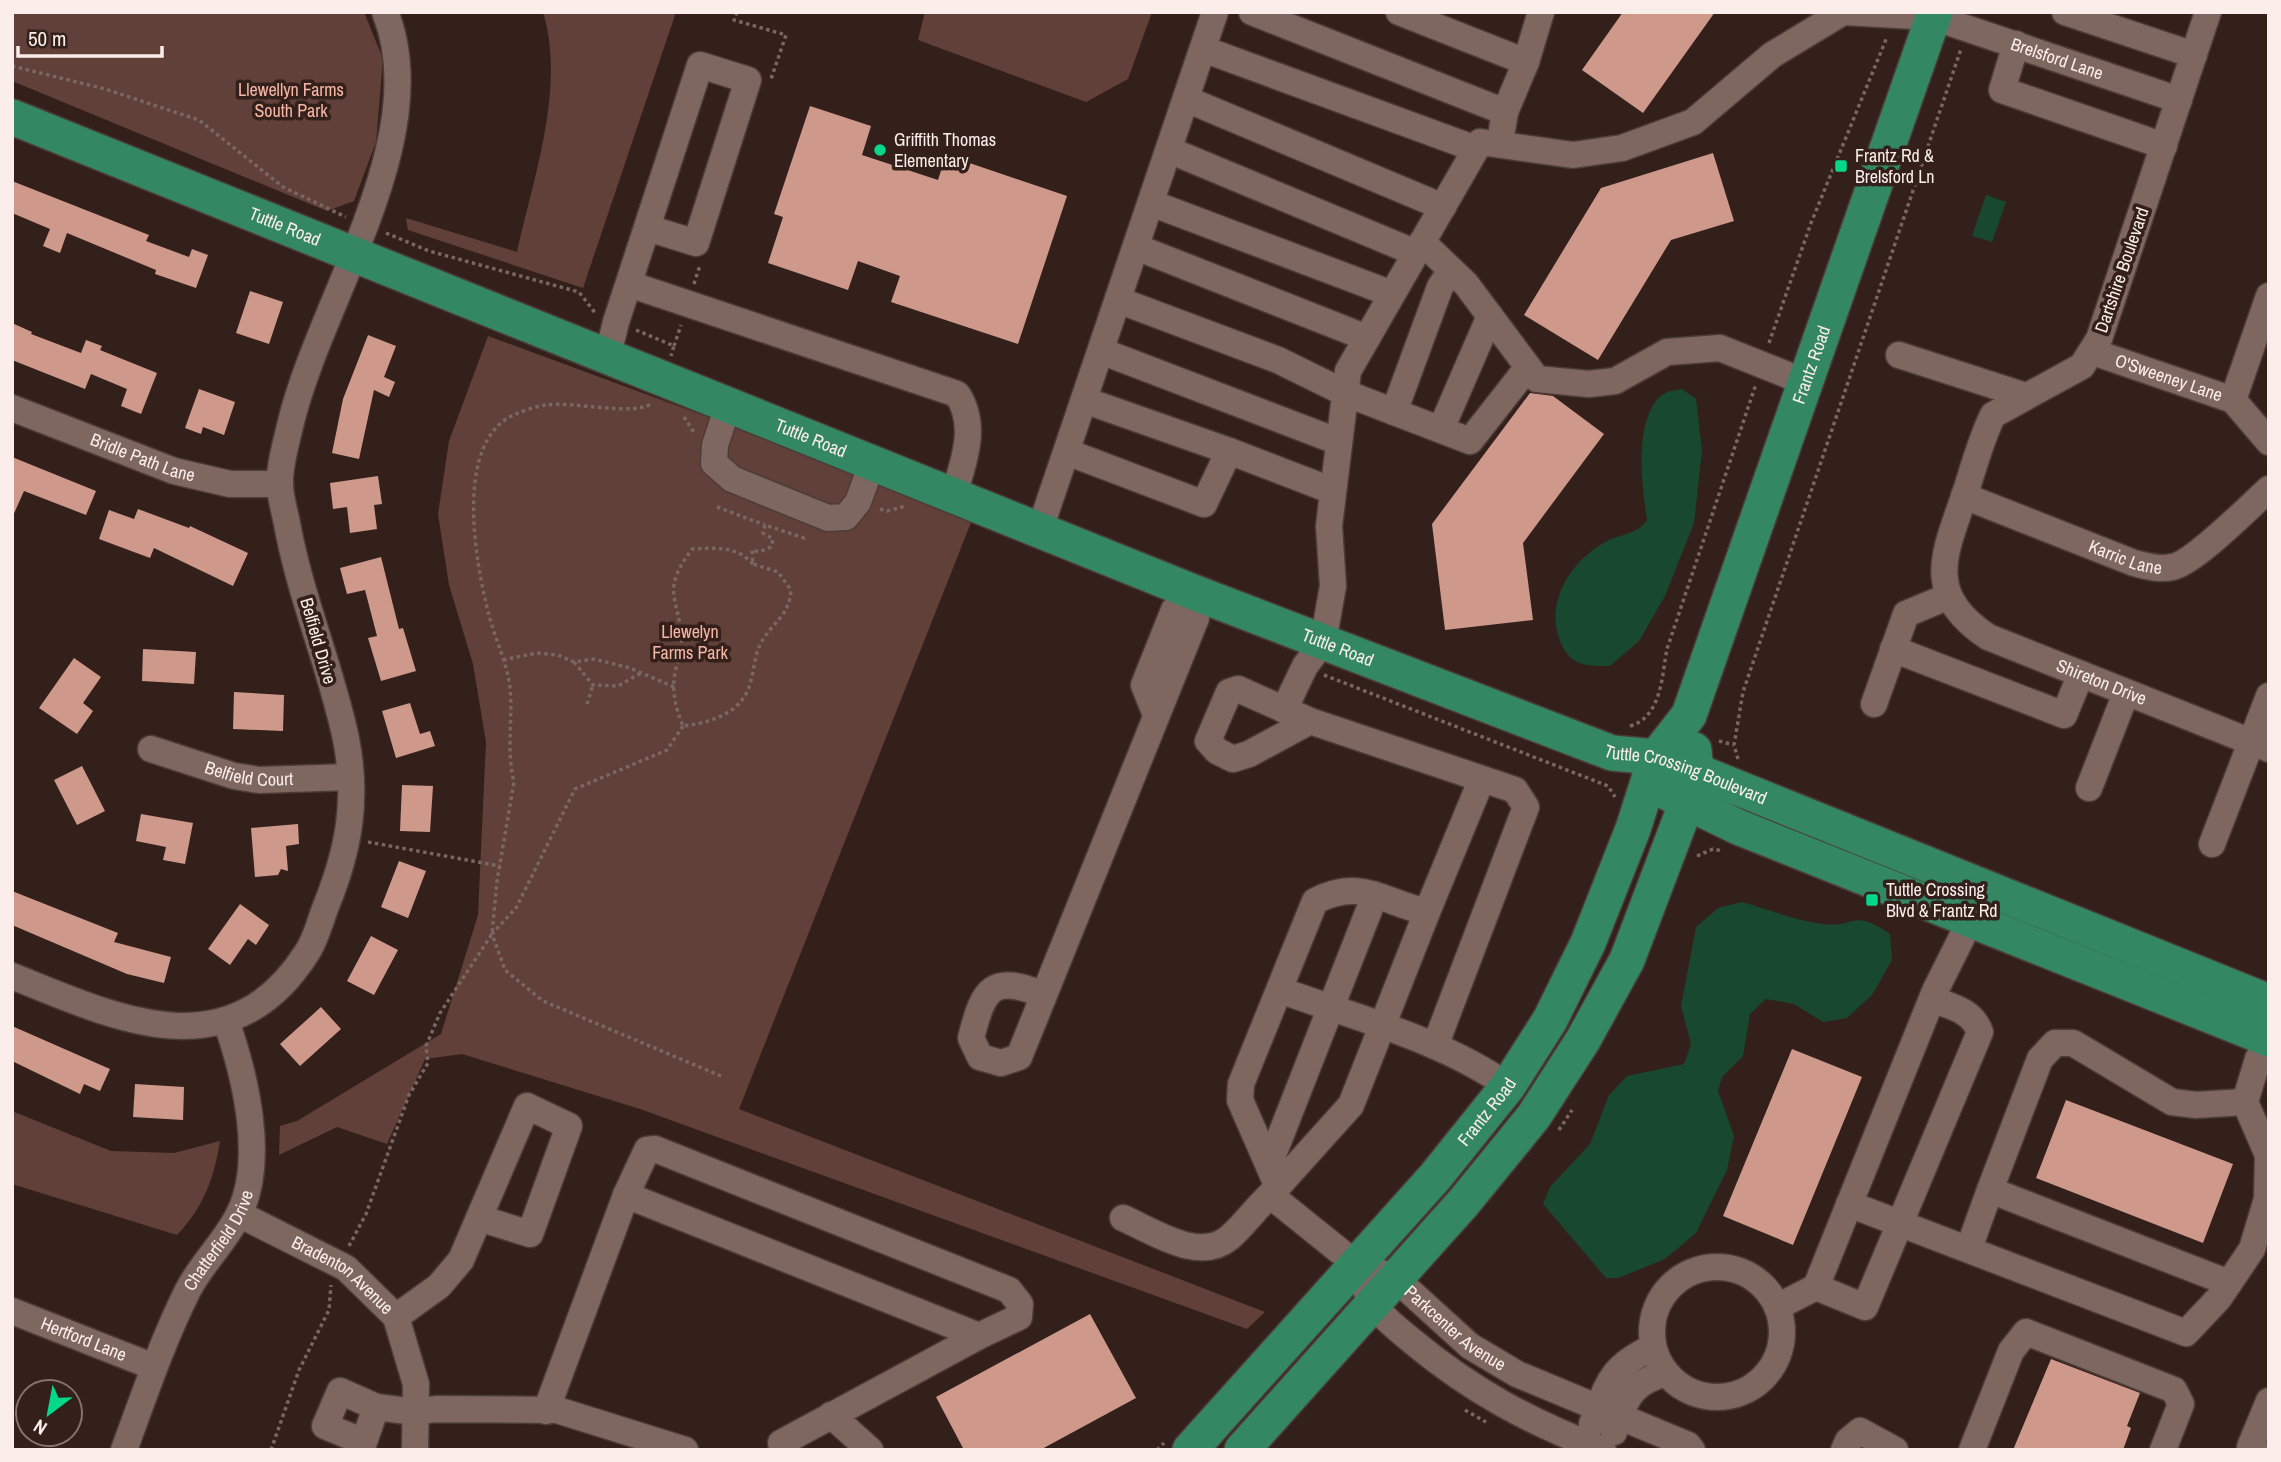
<svg xmlns="http://www.w3.org/2000/svg" width="2281" height="1462" viewBox="0 0 2281 1462" font-family="'Archivo Narrow',sans-serif">
<style>
.green{fill:#604038}
.water{fill:#184830}
.building{fill:#ce998b}
.lines{fill:none;stroke-linecap:round;stroke-linejoin:round}
.minor-casing{stroke:#4c3c38;stroke-width:29}
.major-casing{stroke:#4c3c38;stroke-width:38}
.path{stroke:#796763;stroke-width:3.5;stroke-dasharray:3.5 3.5;stroke-linecap:butt}
.minor{stroke:#7f6761;stroke-width:26}
.major{stroke:#338763;stroke-width:35}
.poi-dot{fill:#04d98b;stroke:#34201b;stroke-width:2.5}
.labels{text-anchor:middle;stroke-width:7;stroke-linejoin:round;paint-order:stroke}
.street-label{font-size:18px;fill:#fbede9;stroke:#34201b}
.park-label{font-size:18px;fill:#f5b6a6;stroke:#34201b}
.poi-label{font-size:18px;fill:#fbede9;stroke:#34201b;text-anchor:start}
</style>
<rect width="100%" height="100%" fill="#34201b"/>
<path class="green" d="M12 12H364L383 59 376 142 354 201 327 211 12 81Z
M543 12H676L583 288 408 230 406 218 517 252C533 179 566 87 543 12Z
M925 12H1152L1128 79 1086 102 918 40Z
M488 336 974 515 739 1109 1265 1312 1247 1329 640 1109 462 1054 425 1059 387 1144 337 1127 279 1155 280 1126 297 1121 441 1034 478 915 486 742 473 664 449 585 438 514 449 441Z
M12 1111 111 1151 174 1153 220 1141C214 1179 203 1208 177 1235L12 1184Z"/>
<path class="water" d="M1986 195 2006 202 1992 242 1972 236Z
M1682 389 1696 399 1702 451 1694 523 1665 596 1639 641 1610 666C1590 666 1573 667 1563 647 1541 605 1571 559 1609 540 1623 534 1639 533 1647 520 1642 488 1633 418 1662 395 1667 391 1676 390 1682 389Z
M1742 902C1768 909 1796 921 1823 924 1857 929 1850 907 1890 934L1892 960 1872 995 1847 1018 1823 1022 1794 1004 1766 999 1750 1014 1743 1056 1722 1077 1718 1091 1734 1136 1727 1170 1696 1233 1665 1259 1618 1278H1606L1543 1204 1550 1187 1590 1144 1609 1095 1627 1076 1684 1064 1691 1044 1681 1006 1696 927 1718 908Z"/>
<path class="building" d="M1623 12H1715L1643 113 1582 70Z
M810 106 871 126 862 155 938 180 946 155 1067 196 1018 344 891 302 900 276 858 261 848 290 768 263 783 217 774 214Z
M1713 153 1734 221 1671 240 1598 360 1524 315 1601 188Z
M12 181 149 235 146 241 189 257 192 249 208 255 196 288 155 274 156 270 67 233 60 253 43 246 50 229 12 213Z
M250 291 283 302 269 344 236 333Z
M12 323 32 332 31 334 81 353 86 340 102 346 100 350 157 373 141 414 121 406 127 389 91 374 85 389 12 360Z
M368 335 396 346 384 377 395 382 389 397 374 390 359 459 332 453 343 399Z
M199 389 235 402 224 435 203 427 201 434 185 428Z
M1530 393 1553 396 1604 434 1523 543 1533 620 1445 630 1432 524Z
M12 457 96 491 86 515 24 491 12 518Z
M378 476 382 504 374 505 377 529 350 533 347 507 333 509 330 483Z
M138 509 189 528 190 526 248 553 233 586 154 548 150 558 99 539 109 510 134 519Z
M381 557 399 629 403 628 416 671 381 681 368 638 377 636 365 590 347 594 340 568Z
M143 649 196 652 194 684 142 681Z
M74 658 101 677 83 703 93 711 77 734 39 708Z
M234 692 284 695 283 731 233 729Z
M410 703 420 734 430 731 435 746 396 758 382 711Z
M82 766 105 811 77 825 54 780Z
M402 785 433 786 430 832 400 831Z
M141 814 193 823 185 864 163 860 166 847 136 841Z
M298 824 299 844 286 846 288 871 281 869 278 875 255 877 251 828Z
M399 861 426 871 408 918 381 907Z
M12 891 118 933 114 942 171 957 164 983 127 974 12 925Z
M240 904 269 925 256 945 248 939 230 965 208 949Z
M371 936 398 950 374 995 347 981Z
M321 1007 341 1029 300 1066 280 1044Z
M12 1026 110 1069 100 1091 84 1084 80 1094 12 1061Z
M1792 1049 1862 1077 1793 1245 1723 1216Z
M135 1084 184 1087 183 1120 133 1117Z
M2066 1100 2233 1164 2203 1243 2036 1178Z
M1090 1314 1136 1398 1040 1450H964L936 1397Z
M2051 1359 2140 1393 2127 1426 2131 1428 2123 1450H2013Z"/>
<g class="lines">
<g class="minor-casing">
<g id="minor">
<path d="M1252 12 1505 112"/>
<path d="M1399 12 1526 62"/>
<path id="s1" d="M1845 12 1933 17 2179 100"/>
<path d="M2065 12 2194 55"/>
<path id="s2" d="M2208 12 2099 339 2082 366 1993 415C1981 439 1974 466 1966 491 1945 553 1922 593 1988 637L2269 749"/>
<path d="M2016 44 2002 90 2164 146"/>
<path d="M1203 49 1476 149"/>
<path d="M1186 99 1443 207"/>
<path d="M1502 130 1505 112 1526 62 1541 12"/>
<path d="M1169 150 1416 253"/>
<path d="M1151 203 1392 294"/>
<path d="M1422 242 1466 284 1537 379 1589 384 1615 381 1667 352 1720 348 1805 382"/>
<path d="M1136 247 1367 338"/>
<path d="M629 284 957 394C978 425 964 461 954 494"/>
<path d="M1118 300 1278 360 1345 393 1470 441 1528 367"/>
<path d="M1101 351 1339 442"/>
<path id="s3" d="M2093 352 2233 400 2269 442"/>
<path d="M608 354 616 322 700 65 748 80 696 243 648 228"/>
<path d="M1899 355 2026 396"/>
<path d="M1084 400 1229 451"/>
<path d="M2233 400 2269 296"/>
<path d="M729 403 715 445 714 463 732 479 828 518 846 517 858 502 873 461"/>
<path id="s4" d="M12 408 174 471 230 484H280"/>
<path d="M1394 412 1440 287 1451 270"/>
<path d="M1441 429 1490 316"/>
<path d="M1067 452 1204 504 1229 451 1333 491"/>
<path id="s5" d="M1964 496 2134 563C2146 566 2159 570 2172 567 2193 564 2250 506 2269 489"/>
<path d="M1040 529 1215 12"/>
<path d="M1893 649 2064 715 2081 674"/>
<path d="M1874 704 1906 614 1949 596"/>
<path d="M1284 710 1305 666 1323 642 1333 586 1329 526 1348 371 1480 142 1573 155 1622 148 1693 122 1772 55 1843 12"/>
<path d="M1156 715 1144 685 1174 610 1193 592"/>
<path d="M1310 721 1249 754 1233 759 1217 751 1208 741 1229 692 1238 689 1310 721 1515 790 1526 807 1435 1046"/>
<path id="s6" d="M151 749 234 776 259 780 350 777"/>
<path d="M2089 788 2126 693"/>
<path d="M2212 844 2269 696"/>
<path d="M12 976C116 1018 229 1073 306 954 316 940 320 921 326 906 349 849 358 800 346 739 331 668 302 601 288 529 286 515 280 499 280 484 279 466 286 444 290 426 319 301 436 137 385 12"/>
<path d="M1280 990C1356 1018 1441 1039 1508 1086"/>
<path d="M1044 995C992 974 984 987 971 1038L980 1057 1001 1063 1019 1057 1196 618 1193 592"/>
<path d="M1269 1165 1375 895"/>
<path d="M1278 1187 1240 1100 1241 1084 1315 901C1361 877 1382 902 1427 912L1481 781"/>
<path d="M1990 1190 2040 1059 2055 1043H2073L2172 1102 2196 1105 2245 1102"/>
<path d="M626 1195 647 1150 655 1149 1009 1290 1020 1304 1019 1317 979 1336"/>
<path d="M1270 1195 1351 1105 1427 912"/>
<path d="M1849 1204 2186 1333 2219 1298 2252 1249 2267 1199 2268 1155 2245 1102 2258 1059 2269 1039"/>
<path id="s7" d="M239 1214 346 1268 396 1317 416 1384 415 1450"/>
<path id="s8" d="M1123 1218C1153 1231 1199 1263 1229 1238 1244 1225 1255 1209 1270 1195L1357 1265 1394 1277 1470 1346 1517 1374 1688 1445 1692 1450"/>
<path d="M1969 1248 1990 1190 2229 1283"/>
<circle cx="1717" cy="1332" r="65"/>
<path d="M1816 1287 1865 1307 1980 1032C1972 1010 1952 1007 1932 999"/>
<path d="M1366 1290C1375 1312 1394 1326 1412 1341 1472 1391 1530 1422 1603 1450"/>
<path d="M1777 1307 1816 1287 1935 991 1970 921"/>
<path id="s9" d="M12 1311 154 1367"/>
<path d="M396 1317 439 1286 461 1260 527 1106 569 1126 530 1234 479 1218"/>
<path d="M376 1407 364 1442 325 1426 340 1391 376 1407 415 1412 436 1409 557 1410 685 1450"/>
<path d="M546 1411 626 1195 979 1336 781 1443"/>
<path d="M831 1415 870 1450"/>
<path d="M1592 1424C1609 1382 1609 1368 1653 1347"/>
<path d="M1614 1432C1626 1399 1630 1383 1666 1373"/>
<path id="s10" d="M124 1450C144 1396 162 1342 188 1290 202 1263 225 1242 239 1214 266 1160 245 1075 226 1021"/>
<path d="M1844 1450 1848 1441 1860 1431 1895 1450"/>
<path d="M1972 1450 2011 1351 2026 1332 2174 1390 2181 1404 2163 1450"/>
<path d="M2256 1450 2250 1447 2269 1401"/>
</g>
</g>
<g class="major-casing">
<g id="major">
<path id="s11" d="M12 117 1193 592 1612 753 1656 757 1696 771 2269 1002"/>
<path d="M1666 792 1738 827 2269 1039"/>
<path id="s12" d="M1190 1450 1435 1177 1508 1086 1550 1020 1588 943 1633 829 1656 757 1689 715 1935 12"/>
<path d="M1242 1450 1464 1202 1534 1116 1583 1040 1627 960 1687 802 1696 771 1694 750"/>
</g>
</g>
<path class="path" d="M737 12 734 20 786 35 771 79
M12 66 105 89 199 120 283 187 346 217
M386 233 429 251 579 292 596 314
M694 284 700 265
M636 330 674 346 671 356
M1769 343 1811 223 1887 37
M674 346 681 325
M684 417 695 434
M717 507 765 525
M880 509 887 511 906 506
M753 564C735 545 716 548 692 549 660 592 679 596 682 642 682 650 678 660 676 668 671 689 675 707 683 726 709 723 740 714 749 687 754 673 754 657 760 645 772 621 789 618 791 590L778 572 753 564 752 550 759 552 771 547 773 539 763 533 765 525 804 538 806 534
M503 660 536 653 558 655 574 662 594 659 630 668 674 687
M574 662 593 685 618 686 641 673
M1324 675 1608 786 1615 797
M587 704 593 685
M683 726 667 750 575 789 516 908 492 934 505 970 543 1001 721 1076
M1630 726C1662 717 1662 674 1667 649L1756 384
M1719 741 1734 745
M1738 759 1734 745 1743 692 1961 49
M368 842 500 866
M1697 856 1713 849 1723 851
M1559 1130 1572 1110
M349 1246 366 1214 409 1095 428 1063 426 1046 440 1013 492 934 497 881 514 782C506 751 513 719 510 687 507 663 495 639 489 615 476 566 452 439 516 414 525 410 537 406 546 405 572 401 632 416 651 404
M1465 1410 1486 1422
M271 1450 299 1370 329 1310 331 1285
M1157 1450 1164 1443"/>
<use href="#minor" class="minor"/>
<use href="#major" class="major"/>
</g>
<g class="poi-dot">
<circle cx="880" cy="150" r="7"/>
<rect x="1834" y="159" width="14" height="14" rx="3.5"/>
<rect x="1865" y="893" width="14" height="14" rx="3.5"/>
</g>
<g class="labels">
<g class="street-label">
<text dy="6" stroke="none"><textPath href="#s1" startOffset="219">Brelsford Lane</textPath></text>
<text dy="6" stroke="none"><textPath href="#s11" startOffset="294">Tuttle Road</textPath></text>
<text transform="translate(2122 270) rotate(-71)" y="6">Dartshire Boulevard</text>
<text dy="6" stroke="none"><textPath href="#s12" startOffset="1270">Frantz Road</textPath></text>
<text dy="6" stroke="none"><textPath href="#s3" startOffset="80">O'Sweeney Lane</textPath></text>
<text dy="6" stroke="none"><textPath href="#s11" startOffset="861">Tuttle Road</textPath></text>
<text dy="6" stroke="none"><textPath href="#s4" startOffset="140">Bridle Path Lane</textPath></text>
<text dy="6" stroke="none"><textPath href="#s5" startOffset="173">Karric Lane</textPath></text>
<text transform="translate(318 641) rotate(74)" y="6">Belfield Drive</text>
<text dy="6" stroke="none"><textPath href="#s11" startOffset="1428">Tuttle Road</textPath></text>
<text dy="6" stroke="none"><textPath href="#s2" startOffset="847">Shireton Drive</textPath></text>
<text dy="6" stroke="none"><textPath href="#s6" startOffset="102">Belfield Court</textPath></text>
<text dy="6" stroke="none"><textPath href="#s11" startOffset="1799">Tuttle Crossing Boulevard</textPath></text>
<text dy="6" stroke="none"><textPath href="#s12" startOffset="450">Frantz Road</textPath></text>
<text dy="6" stroke="none"><textPath href="#s10" startOffset="231">Chatterfield Drive</textPath></text>
<text dy="6" stroke="none"><textPath href="#s7" startOffset="121">Bradenton Avenue</textPath></text>
<text dy="6" stroke="none"><textPath href="#s8" startOffset="404">Parkcenter Avenue</textPath></text>
<text dy="6" stroke="none"><textPath href="#s9" startOffset="77">Hertford Lane</textPath></text>
</g>
<g class="park-label">
<text x="291" y="96">Llewellyn Farms<tspan x="291" dy="21">South Park</tspan></text>
<text x="690" y="638">Llewelyn<tspan x="690" dy="21">Farms Park</tspan></text>
</g>
<g class="poi-label">
<text x="894" y="146">Griffith Thomas<tspan x="894" dy="21">Elementary</tspan></text>
<text x="1855" y="162">Frantz Rd &amp;<tspan x="1855" dy="21">Brelsford Ln</tspan></text>
<text x="1886" y="896">Tuttle Crossing<tspan x="1886" dy="21">Blvd &amp; Frantz Rd</tspan></text>
</g>
</g>
<rect width="2281" height="1462" fill="none" stroke="#fbede9" stroke-width="28"/>
<g transform="translate(49 1413) rotate(212)"><circle r="33" fill="#34201b" stroke="#84726d" stroke-width="2"/>
<path d="M0-5L12 26L0 18L-12 26Z" fill="#04d98b"/>
<text y="-10" font-size="19" font-weight="bold" text-anchor="middle" fill="#fbede9">N</text>
</g>
<path d="M18 46v10h144v-10" fill="none" stroke="#fbede9" stroke-width="3.5"/>
<text x="28" y="46" font-size="21" fill="#fbede9" stroke="#34201b" stroke-width="5" paint-order="stroke">50 m</text>
</svg>
